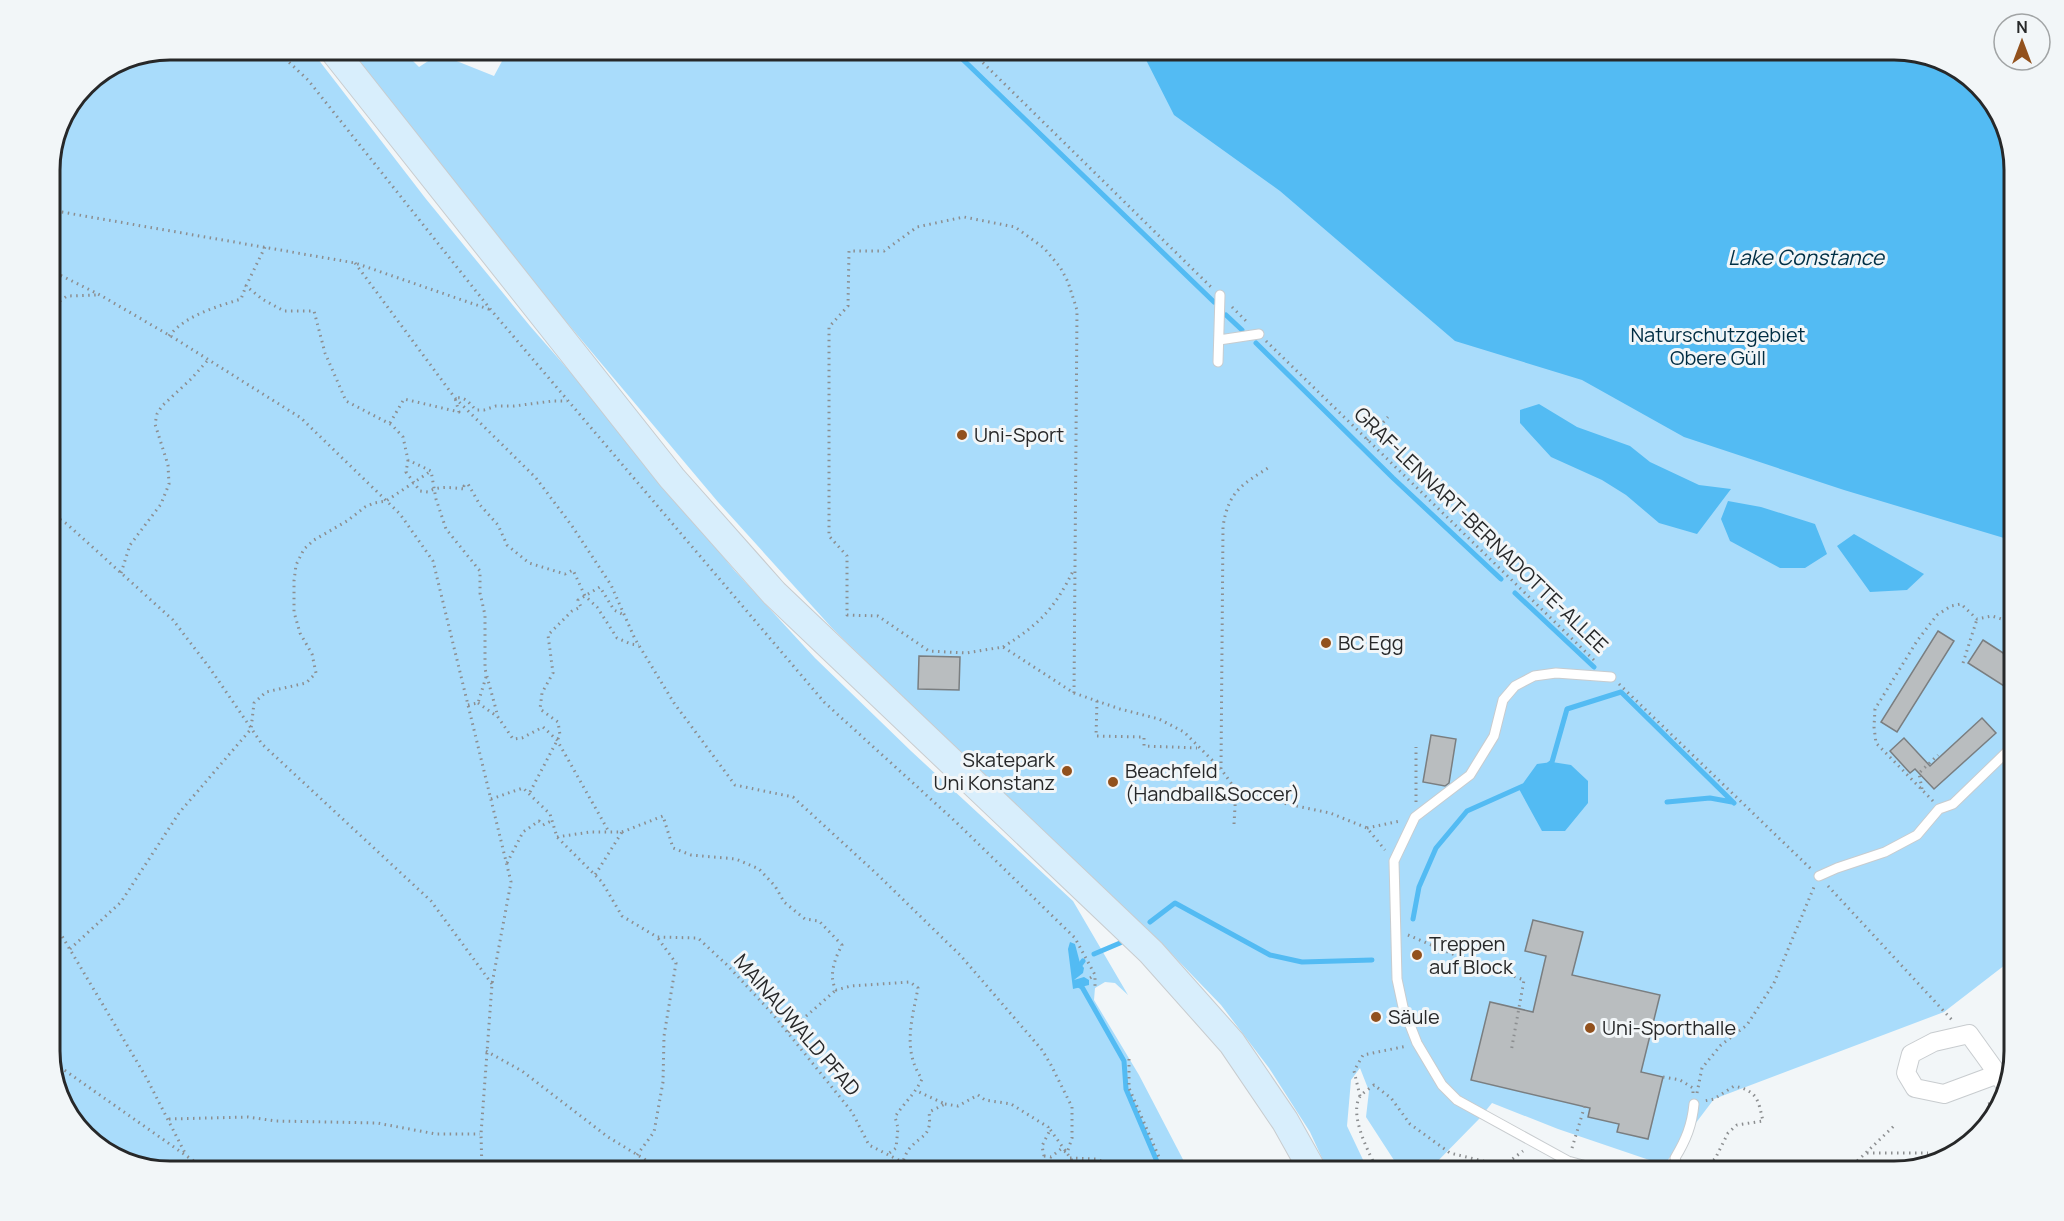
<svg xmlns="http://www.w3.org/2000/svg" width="2064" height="1221" viewBox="0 0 2064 1221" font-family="Manrope,sans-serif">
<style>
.green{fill:#a9dcfb}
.water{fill:#53bbf3}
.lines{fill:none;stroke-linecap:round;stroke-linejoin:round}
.stream{stroke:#53bbf3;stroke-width:5}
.building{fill:#b9bdbf;stroke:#7a7e80;stroke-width:1.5}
.service-casing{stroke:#c8cccf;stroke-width:11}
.minor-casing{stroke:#c8cccf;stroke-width:20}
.secondary-casing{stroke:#c8cccf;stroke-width:29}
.path{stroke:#8c8e90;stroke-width:3;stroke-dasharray:1.5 4.5;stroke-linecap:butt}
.service{stroke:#fff;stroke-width:9}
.minor{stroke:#fff;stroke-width:18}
.secondary{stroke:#d8eefc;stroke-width:27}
.poi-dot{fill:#92511d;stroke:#f2f6f8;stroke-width:2}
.labels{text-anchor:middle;stroke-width:6;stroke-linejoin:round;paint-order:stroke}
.park-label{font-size:20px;fill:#002d43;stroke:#f2f6f8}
.poi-label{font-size:20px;fill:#272829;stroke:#f2f6f8;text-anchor:start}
.street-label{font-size:20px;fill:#272829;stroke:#f2f6f8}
.water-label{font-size:21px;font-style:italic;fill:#002f45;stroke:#f2f6f8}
.rim{fill:none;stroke:#272829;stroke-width:3}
</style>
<rect width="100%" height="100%" fill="#f2f6f8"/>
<path class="green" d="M170 50H311L426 199 530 326 593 398 734 570 815 658 911 751 1073 901 1128 995 1115 983 1105 982 1095 988 1094 1000 1139 1075 1189 1171H170L109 1155 66 1111 50 1058V163L62 117 85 85 124 59Z
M346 50H402L419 67 439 54 494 76 508 50H1894L1954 66 1998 110 2014 163 1998 535 2014 541V958L1944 1012 1714 1099 1664 1165 1558 1129 1492 1103 1479 1119 1428 1171H1401L1366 1117 1369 1091 1360 1068 1351 1080 1347 1126 1365 1164 1371 1171H1328L1310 1132 1269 1068 1221 1005 1165 947 1004 796 832 628 718 502 452 186Z"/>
<path class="water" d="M1141 50H1894L1955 66 1998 110 2014 163V541L1844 490 1684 437 1582 380 1455 341 1280 191 1174 115Z
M1539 404 1577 427 1630 446 1650 462 1699 485 1731 489 1697 534 1659 523 1626 495 1602 480 1551 457 1520 423V410Z
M1728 501 1761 507 1815 524 1827 554 1805 568H1780L1730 541 1721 519Z
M1854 534 1924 574 1907 590 1870 592 1837 546Z
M1552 762 1571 765 1588 781V803L1565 831H1542L1519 789 1537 764Z
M1070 942 1075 944 1080 963 1084 968 1083 973 1074 980 1084 977 1089 980V985L1073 989 1068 949Z"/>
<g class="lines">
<path class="stream" d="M953 50 1214 302
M1226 315 1242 330
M1256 343 1393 478 1501 579
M1515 593 1594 667
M1546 767 1552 762 1567 709 1621 692 1734 803
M1667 802 1710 798 1732 802
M1413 919 1419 887 1436 848 1467 811 1523 786
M1150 922 1175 903 1270 955 1302 962 1372 960
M1094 954 1120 943
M1077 969 1083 961
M1077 984 1082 987 1124 1061 1126 1089 1161 1171"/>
</g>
<path class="building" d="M1938 631 1954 641 1897 732 1881 722Z
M1983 640 2014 660V670L2004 686 1968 663Z
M919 656 960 657 959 690 918 689Z
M1982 718 1996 733 1934 789 1915 769 1910 773 1890 751 1904 738 1930 766Z
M1431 735 1456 739 1449 783 1445 786 1423 782Z
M1533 920 1583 932 1572 975 1660 995 1641 1072 1663 1077 1648 1139 1617 1132 1619 1124 1588 1117 1590 1108 1471 1080 1490 1002 1533 1012 1546 956 1525 951Z"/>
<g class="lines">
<g class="service-casing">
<path id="service" d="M1219 340 1259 334
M1218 362 1220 295
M1819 876 1837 868 1885 852 1917 835 1939 809 1953 804 2014 745
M1998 1074 2010 1068
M1605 1171 1568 1161 1457 1100 1442 1085 1417 1043 1403 1007 1397 979 1394 861 1415 817 1470 775 1494 736 1503 700 1515 686 1534 676 1556 673 1611 677
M1679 1171 1675 1158C1686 1140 1692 1125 1694 1104"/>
</g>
<g class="minor-casing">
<path id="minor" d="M1998 1074 1944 1094 1915 1088 1906 1073 1911 1054 1934 1042 1969 1034C1981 1051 1994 1068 2005 1085"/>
</g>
<g class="secondary-casing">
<path id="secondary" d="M333 50 672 478 774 593 1151 952 1232 1043 1285 1121 1313 1171"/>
</g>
<path class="path" d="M276 50 308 80 491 310 824 702 957 823 1075 938 1095 975V988
M970 50 1212 288
M50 210 355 263 491 310
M265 247 246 286 262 299 284 311H314L325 353 346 401 392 425 403 437 408 460 431 471 436 499 446 529 480 571V593L485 615V669L498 717 513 739 522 738 543 727 557 740 609 832
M355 263 455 398 536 478 572 526 611 585 635 639 674 703 735 785 793 797 878 875 961 956 1042 1050 1051 1065 1072 1107V1138L1067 1153 1079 1171
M50 270 100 295 174 338 301 418 400 514 433 561 511 882 492 984 481 1134 482 1171
M1232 307 1249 324
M50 308 67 296 98 295
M169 336C186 315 216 307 241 299L246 286
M1266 341 1597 663
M390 423 404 399 459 412 455 398C465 396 469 403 476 410H484L496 406H514L553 401H567
M1367 440 1388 417
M408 460 406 472 420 491 428 492C439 485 453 488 465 489L464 486 468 484 480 505 498 525 507 545 529 563 565 574 573 570 585 596 597 607 617 638 631 644 639 645
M50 513 67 524 173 620 209 667 262 744 431 901 492 984
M121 573 130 545 161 504 169 484 168 465 155 424 157 414 162 406 191 379 208 360
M1003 647C1040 624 1055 608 1074 569
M1963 663 1977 619
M1619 684 1811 869
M1074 693 1077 310 1068 282 1060 267 1044 248 1015 227 964 217 917 227 884 251H849L848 306 829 327V536L847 556V615L878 616 929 651 966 653 1003 647 1074 693 1120 709 1159 719 1184 732 1221 769 1236 790 1287 804 1330 813 1367 828 1385 850
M1097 701 1096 736 1144 737V746L1197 748
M478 703 498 717
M468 705 478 703 486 677
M1221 769 1223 527C1228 491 1243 484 1271 466
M1922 789 1919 773 1938 755
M530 792 560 735 558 722 540 709 542 693 553 673 548 635 572 611 581 607 578 600 600 587 614 610 624 615
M491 799 523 788 550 814 557 837 602 882 622 916 657 937 698 938 727 965 771 1012 852 1112 869 1145 920 1171
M1933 801 1876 743 1874 727 1875 709 1917 641 1937 615 1951 606 1961 604 1977 619 1992 616 2014 623
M1416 802V747
M1234 824 1236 790
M1367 828 1400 821
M622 832 663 816 673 848 691 855 736 859 759 869 775 886 784 902 805 919 819 921 842 945C835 958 828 976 836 990L851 986 910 982 918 988C912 1020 902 1050 922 1079 915 1094 903 1104 895 1117L898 1128 896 1148 888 1154
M557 837 590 832H622L595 875
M507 863 523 832 539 821 543 825 553 820
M1828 886 1952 1020
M50 916 146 1077 186 1155
M1408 935 1450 953 1524 980 1511 1052
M70 949 121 902 179 813 251 729 254 703 266 692 306 683 316 673 312 654 300 633 294 612V581L296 565 304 549 314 540 347 521 365 507 374 503 386 501 431 471
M1090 978 1095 975
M788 1032 836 990
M486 1051 522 1071 608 1137 664 1171
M1129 1059V1088L1165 1171
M50 1060 208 1171
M1663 1077 1680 1080 1693 1088V1093
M1697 1093 1702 1068 1721 1045 1747 1025 1774 983 1814 887
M1360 1096 1354 1071 1363 1055 1407 1046
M945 1104 958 1106 978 1095 985 1100 1011 1104 1048 1127 1049 1132 1042 1146 1044 1156 1039 1171
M1988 1104 2001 1102
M169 1119 248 1117 276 1121 377 1123 436 1134H480
M1572 1148 1585 1105
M1867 1153H1928
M637 1155 654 1132 663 1082 664 1036 676 963 657 937
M1044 1156 1051 1157 1061 1149 1067 1153 1049 1128
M1070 1158 1097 1159 1110 1166 1124 1161 1138 1168 1142 1166 1153 1167 1160 1162
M1503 1166 1523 1151
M899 1171C902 1165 905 1154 909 1149 923 1133 932 1137 929 1112L945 1104 917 1091
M1378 1171C1369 1153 1350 1118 1359 1098 1362 1093 1369 1089 1374 1085L1391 1098 1410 1124 1450 1153 1503 1166 1536 1168 1548 1166
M1699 1171 1715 1159 1728 1133 1737 1125 1763 1121C1758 1100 1758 1091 1734 1086L1714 1099 1704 1101
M1734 1171 1759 1168 1851 1167 1896 1124"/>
<use href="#service" class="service"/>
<use href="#minor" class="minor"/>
<use href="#secondary" class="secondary"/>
</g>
<g class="poi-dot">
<circle cx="962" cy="435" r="6"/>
<circle cx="1326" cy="643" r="6"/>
<circle cx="1067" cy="771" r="6"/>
<circle cx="1113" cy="782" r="6"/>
<circle cx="1417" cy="955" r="6"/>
<circle cx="1376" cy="1017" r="6"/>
<circle cx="1590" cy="1028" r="6"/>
</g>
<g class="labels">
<g class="park-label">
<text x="1718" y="342">Naturschutzgebiet<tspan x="1718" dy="23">Obere Güll</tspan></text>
</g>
<g class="poi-label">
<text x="974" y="442">Uni-Sport</text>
<text x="1338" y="650">BC Egg</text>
<text x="1055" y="767" text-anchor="end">Skatepark<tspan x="1055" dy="23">Uni Konstanz</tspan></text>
<text x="1125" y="778">Beachfeld<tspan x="1125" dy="23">(Handball&amp;Soccer)</tspan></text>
<text x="1429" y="951">Treppen<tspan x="1429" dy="23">auf Block</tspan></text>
<text x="1388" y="1024">Säule</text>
<text x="1602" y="1035">Uni-Sporthalle</text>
</g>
<g class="street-label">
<text transform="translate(1481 530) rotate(44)" y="7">GRAF-LENNART-BERNADOTTE-ALLEE</text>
<text transform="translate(797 1025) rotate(49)" y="7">MAINAUWALD PFAD</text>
</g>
<g class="water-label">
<text x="1806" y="265">Lake Constance</text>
</g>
</g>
<path d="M0 0H2064V1221H0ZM170 60H1894A110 110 0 0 1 2004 170V1051A110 110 0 0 1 1894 1161H170A110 110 0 0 1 60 1051V170A110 110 0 0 1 170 60Z" fill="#f2f6f8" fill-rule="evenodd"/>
<path class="rim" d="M170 60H1894A110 110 0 0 1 2004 170V1051A110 110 0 0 1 1894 1161H170A110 110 0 0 1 60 1051V170A110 110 0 0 1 170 60Z"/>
<g transform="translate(2022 42)"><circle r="28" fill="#f2f6f8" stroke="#a1a4a5" stroke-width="1.5"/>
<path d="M0-4.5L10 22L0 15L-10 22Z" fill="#92511d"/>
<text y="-9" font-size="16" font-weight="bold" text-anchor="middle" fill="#272829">N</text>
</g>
</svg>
